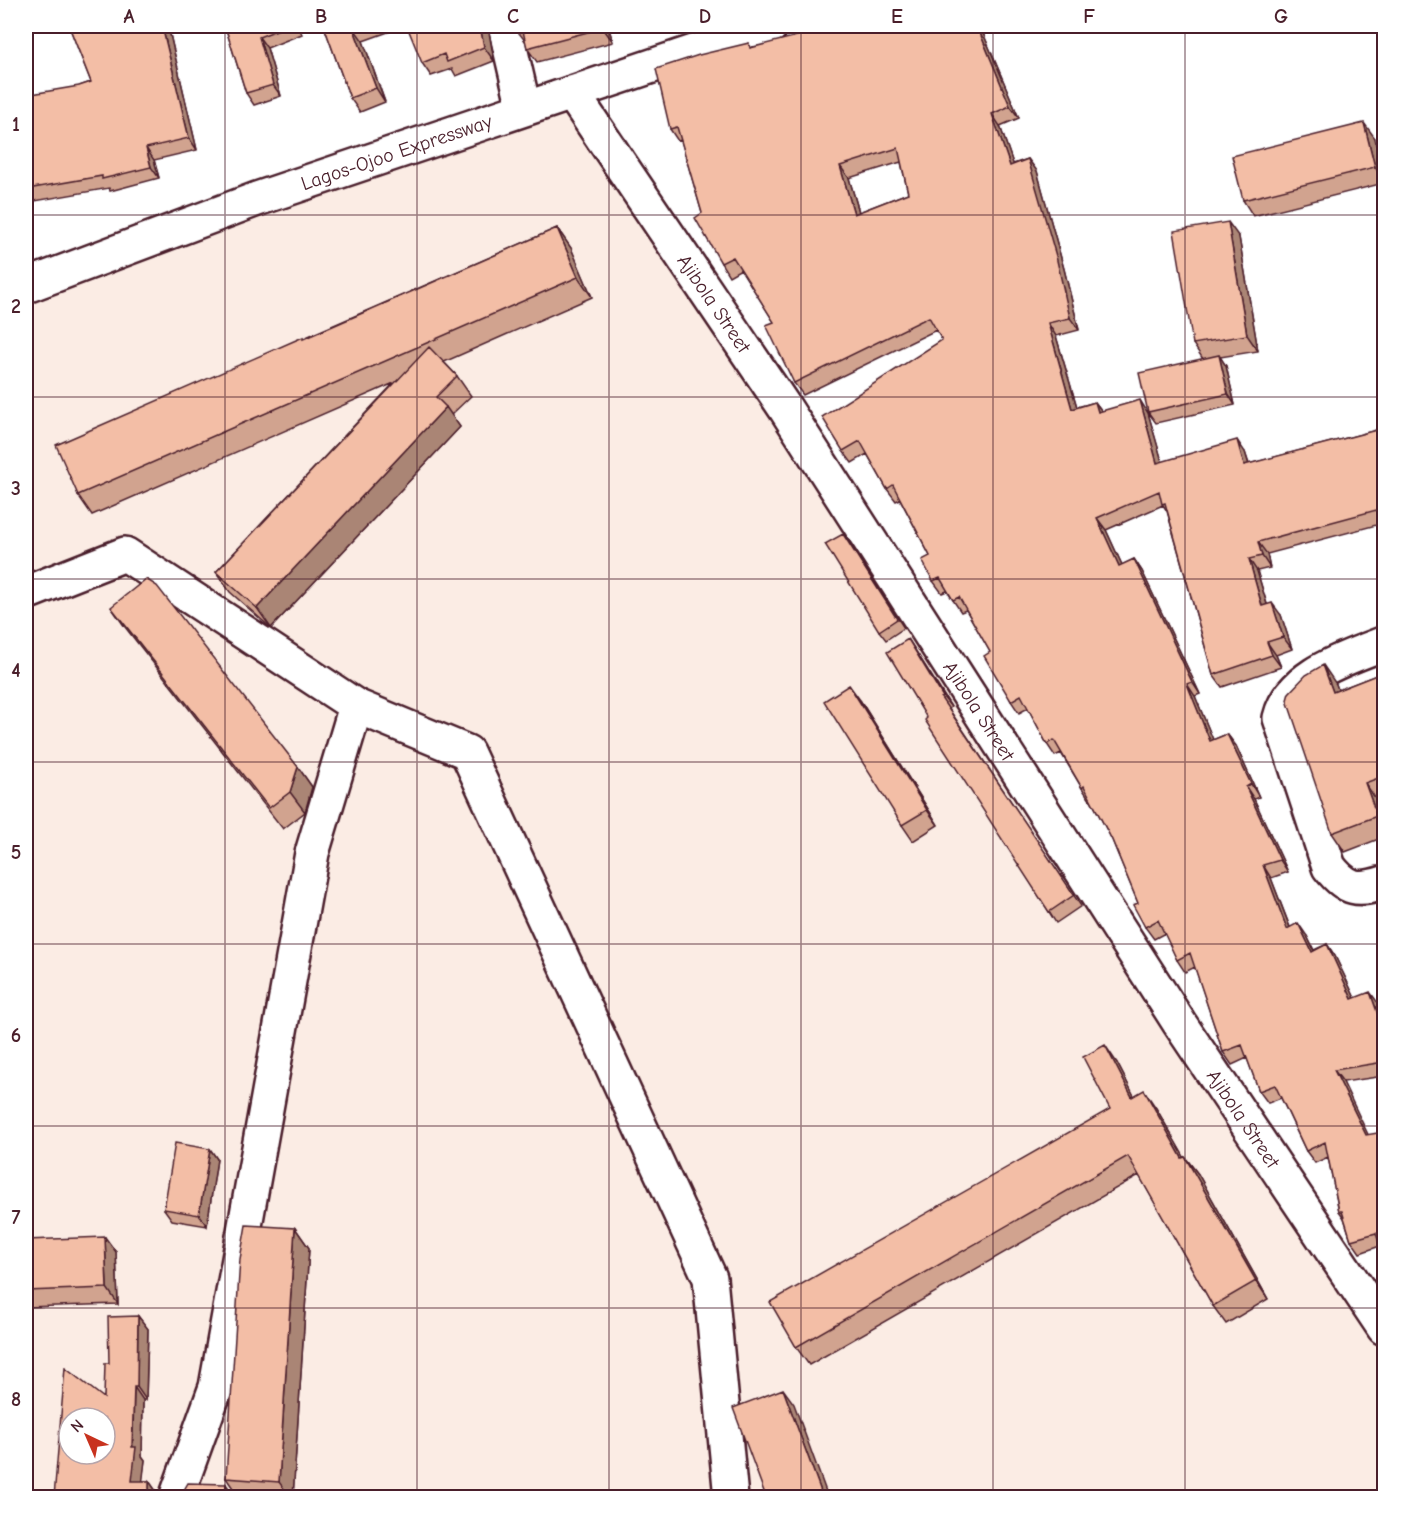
<svg xmlns="http://www.w3.org/2000/svg" width="1410" height="1523" viewBox="0 0 1410 1523" font-family="'Comic Neue',sans-serif">
<style>
.built{fill:#fbece4;fill-rule:evenodd}
.lines{fill:none;stroke-linecap:round;stroke-linejoin:round}
.minor-casing{stroke:#4a1f2b;stroke-width:38}
.major-casing{stroke:#4a1f2b;stroke-width:38}
.minor{stroke:#fff;stroke-width:33}
.major{stroke:#fff;stroke-width:33}
.wall{fill:#d1a38f;stroke:#4a1f2b;stroke-width:1.5;fill-rule:evenodd}
.shaded-wall{fill:#aa8574;stroke:#4a1f2b;stroke-width:1.5}
.building{fill:#f3bea6;stroke:#4a1f2b;stroke-width:1.5;fill-rule:evenodd}
.grid{fill:none;stroke:#4a1f2b;stroke-width:1.5;stroke-opacity:0.55}
.labels{text-anchor:middle;stroke-width:4.5;stroke-linejoin:round;paint-order:stroke}
.street-label{font-size:20px;fill:#4a1f2b;stroke:#fff}
.neatline{fill:none;stroke:#4a1f2b;stroke-width:2}
.grid-label{font-size:20px;text-anchor:middle;font-weight:bold;fill:#4a1f2b}
</style>
<rect width="100%" height="100%" fill="#fff"/>
<filter id="ink" filterUnits="userSpaceOnUse"><feTurbulence type="fractalNoise" baseFrequency=".0167" numOctaves="2"/><feDisplacementMap in="SourceGraphic" scale="12" xChannelSelector="R" yChannelSelector="G"/><feConvolveMatrix kernelMatrix="1 2 1 2 8 2 1 2 1" color-interpolation-filters="sRGB"/></filter>
<g filter="url(#ink)">
<path class="built" d="M572 93 1384 1344V1497H26V277ZM69 1418H105V1454H69Z"/>
<g class="lines">
<g class="minor-casing">
<g id="minor">
<path d="M505 26 524 108"/>
<path id="s1" d="M572 93 785 408 1180 1024 1384 1328"/>
<path d="M26 593 125 554 356 706 467 752 710 1278 731 1498"/>
<path d="M1382 644C1345 659 1291 674 1280 718L1329 867C1347 890 1358 891 1384 883"/>
<path d="M176 1498 216 1387 312 853 356 706"/>
</g>
</g>
<g class="major-casing">
<g id="major">
<path id="s2" d="M26 286 257 199 771 26"/>
</g>
</g>
<use href="#minor" class="minor"/>
<use href="#major" class="major"/>
</g>
<path class="wall" d="M69 26H168L197 150 154 160 159 178 110 191 109 188 35 201 27 189 79 86 91 82Z
M199 26H213L202 30Z
M225 26H298L302 34 267 48 281 96 254 105 246 93Z
M324 26H405L363 41 385 102 360 112 350 98Z
M488 26 494 61 456 76 452 69 431 76 422 63Z
M517 26H608L613 42 537 62 527 48 526 42 519 33Z
M980 26 1019 118 1000 126 1013 164 1028 159 1037 171 1064 269 1079 330 1056 336 1077 407 1095 402 1102 411 1148 413 1162 462 1245 452 1249 464 1384 428V523L1267 554 1270 568 1257 571 1267 604 1281 615 1292 649 1276 655 1281 667 1222 687 1213 675 1167 511 1163 505 1106 530 1122 565 1134 559 1142 571 1200 694 1195 696 1213 740 1227 734 1236 746 1259 797 1254 799 1288 872 1271 878 1290 927 1307 936 1314 950 1327 944 1335 956 1355 998 1379 1004 1384 1020V1076L1343 1082 1380 1246 1360 1253 1351 1240 1344 1218 1339 1211 1328 1157 1315 1163 1306 1151 1281 1098 1268 1103 1259 1091 1247 1058 1232 1065 1223 1052 1195 967 1185 972 1177 960 1165 933 1154 939 1145 927 1138 903 1112 840 1091 800H1090L1082 788 1061 753 1055 756 1047 744 1028 708 1019 713 1011 701 990 652 966 610 961 612 947 591 942 593 933 581 930 556 900 499 896 501 887 489 867 454 852 463 843 451 942 340 936 330 803 395 794 383 774 322 741 269 729 276 721 263 702 213 681 140 678 141 670 129 752 47 870 31ZM901 162 908 193 859 212 849 178Z
M1375 138 1384 179V183L1253 216 1243 200Z
M557 228 571 248 592 297 444 362 457 376 471 396 451 415 460 427 271 628 230 592 216 572 394 383 92 515 78 495 304 338Z
M1239 237 1258 351 1220 357 1226 366 1235 405 1156 423 1148 412 1203 359 1193 344Z
M843 534 904 628 886 640 879 631Z
M111 607 298 767 312 787 305 812 283 829 125 627Z
M908 639 951 707 949 709 1081 906 1056 923 927 718Z
M1384 672V800L1378 802 1384 820V837L1345 852 1332 833 1336 684 1338 690Z
M860 700 938 825 913 841 902 825Z
M1117 1063 1134 1096 1156 1108 1184 1157H1185L1198 1174 1268 1299 1226 1324 1213 1306 1139 1175 809 1365 796 1347 1110 1109Z
M210 1149 217 1159 207 1226 172 1220 164 1209Z
M295 1228 309 1248 293 1497H239L226 1478Z
M26 1240 116 1252 118 1304 26 1307Z
M138 1316 148 1329 146 1400H143L142 1456 145 1460 142 1481H149L158 1494V1497H54L104 1398 109 1363Z"/>
<path class="shaded-wall" d="M162 26H168L197 150 189 138Z
M480 26H488L494 61 484 47Z
M602 26H608L613 42 603 28Z
M863 26H866L870 31 865 33Z
M977 26H980L1019 118 1010 106Z
M353 27 363 41 385 102 376 88Z
M259 37 267 48 281 96 273 85Z
M992 114 1000 126 1018 178 1010 166Z
M1364 123 1375 138 1384 181 1375 167Z
M146 148 154 160 159 178 151 167Z
M1028 159 1037 171 1064 269 1079 330 1070 318Z
M840 166 849 178 863 226 854 214Z
M1228 222 1239 237 1258 351 1247 335Z
M557 228 571 248 592 297 578 277Z
M1048 323 1056 336 1081 421 1072 409Z
M1219 355 1226 366 1235 405 1228 394Z
M1140 400 1148 413 1166 475 1157 463Z
M1095 402 1104 414 1098 412Z
M446 407 460 427 271 628 257 608Z
M1237 440 1245 452 1253 478 1244 465Z
M1097 518 1106 530 1128 578 1119 566Z
M1258 542 1267 554 1270 568 1262 556Z
M1134 559 1142 571 1200 694 1192 682Z
M1249 559 1257 571 1271 618 1262 606Z
M1272 603 1281 615 1292 649 1283 637Z
M908 639 915 650 951 707 943 697Z
M1267 642 1276 655 1281 667 1272 655Z
M1323 665 1336 684 1346 711 1333 692Z
M1187 684 1195 696 1219 754 1210 741Z
M849 685 860 700 938 825 927 810Z
M1227 734 1236 746 1259 797 1251 784Z
M298 767 312 787 305 812 290 792Z
M1365 783 1378 802 1384 820V827L1377 816Z
M1246 787 1254 799 1288 872 1280 860Z
M1263 865 1271 878 1295 941 1287 929Z
M1298 923 1307 936 1320 964 1312 952Z
M1327 944 1335 956 1361 1011 1352 999Z
M1370 992 1379 1004 1384 1020V1028L1382 1026Z
M1105 1045 1117 1063 1144 1115 1132 1097Z
M1334 1070 1343 1082 1374 1147 1366 1135Z
M1144 1090 1156 1108 1195 1176 1182 1158Z
M210 1149 217 1159 207 1226 199 1215Z
M1185 1157 1198 1174 1268 1299 1256 1281Z
M295 1228 309 1248 293 1497H290L279 1482Z
M105 1237 116 1252 118 1304 107 1288Z
M138 1316 148 1329 146 1400 137 1387Z
M134 1387 143 1400 142 1456 145 1460 141 1494 132 1481Z
M783 1389 794 1404 828 1497H823Z
M149 1481 158 1494V1497H153L149 1489Z
M226 1484 235 1497H225Z"/>
<path class="building" d="M69 26H162L189 138 146 148 151 167 102 179V176L27 189 26 178V95L79 86 91 82Z
M225 26H287L259 37 273 85 246 93Z
M324 26H358L353 27 376 88 350 98Z
M407 26H480L484 47 447 62 444 54 422 63Z
M517 26H602L603 28 527 48 523 31 519 33Z
M836 26H863L865 33 884 26H977L1010 106 992 114 1010 166 1028 159 1056 256 1070 318 1048 323 1072 409 1095 402 1098 412 1140 400 1157 463 1237 440 1244 465 1384 428V508L1258 542 1262 556 1249 559 1262 606 1272 603 1283 637 1267 642 1272 655 1213 675 1165 503 1162 504 1159 491 1097 518 1119 566 1134 559 1192 682 1187 684 1210 741 1227 734 1251 784 1246 787 1280 860 1263 865 1287 929 1298 923 1312 952 1327 944 1352 999 1370 992 1382 1026 1384 1025V1062L1334 1070 1366 1135 1384 1132V1260L1376 1233 1351 1240 1342 1211H1339L1325 1142 1306 1151 1275 1085 1259 1091 1242 1045 1223 1052 1190 953 1177 960 1158 920 1145 927 1133 905 1138 903 1112 840 1084 786 1082 788 1054 740 1047 744 1021 695 1011 701 984 656 990 652 959 597 953 600 940 578 933 581 922 560 930 556 893 485 887 489 860 441 843 451 822 417 942 340 929 317 794 383 766 325 774 322 733 257 721 263 695 218 702 213 677 127 670 129 656 69 699 55 749 43 750 48ZM898 148 908 193 854 214 840 166Z
M1364 123 1375 167 1243 200 1232 156Z
M1228 222 1247 335 1193 344 1174 231Z
M557 228 578 277 78 495 56 445 303 337V339Z
M429 347 457 376 436 397 446 407 257 608 216 572Z
M1219 355 1228 394 1148 412 1139 373Z
M843 534 897 619 879 631 825 544Z
M146 579 157 586 298 767 290 792 269 808 111 607Z
M908 639 943 697 941 698 1074 895 1049 912 925 720 927 718 887 652Z
M1323 665 1333 692 1384 672V776L1365 783 1377 816 1332 833 1287 700 1289 693 1306 675Z
M849 685 927 810 902 825 824 701Z
M1105 1045 1132 1097 1144 1090 1182 1158 1185 1157 1256 1281 1213 1306 1128 1156 796 1347 770 1302 1110 1109 1083 1057Z
M175 1143 210 1149 199 1215 164 1209Z
M246 1225 295 1228 279 1482 226 1478 240 1259Z
M105 1237 107 1288 26 1291V1240Z
M138 1316 137 1387H134L132 1447H136L132 1481H149V1489L153 1497H54L65 1368 104 1398 105 1363H109L108 1317ZM69 1418H105V1454H69Z
M783 1389 823 1497H766L733 1408Z
M188 1483 226 1484 225 1497H180Z"/>
</g>
<path class="grid" d="M225 26V1498M417 26V1498M609 26V1498M801 26V1498M993 26V1498M1185 26V1498M26 215H1384M26 397H1384M26 579H1384M26 762H1384M26 944H1384M26 1126H1384M26 1308H1384"/>
<g class="labels">
<g class="street-label">
<text dy="7" stroke="none"><textPath href="#s2" startOffset="394">Lagos-Ojoo Expressway</textPath></text>
<text dy="7" stroke="none"><textPath href="#s1" startOffset="254">Ajibola Street</textPath></text>
<text dy="7" stroke="none"><textPath href="#s1" startOffset="740">Ajibola Street</textPath></text>
<text dy="7" stroke="none"><textPath href="#s1" startOffset="1226">Ajibola Street</textPath></text>
</g>
</g>
<rect width="1410" height="1523" fill="none" stroke="#fff" stroke-width="66"/>
<g transform="translate(87 1436) rotate(316)"><circle r="28" fill="#ffffff" stroke="#b7a5aa" stroke-width="1.5"/>
<path d="M0-4.5L10 22L0 15L-10 22Z" fill="#c8321e"/>
<text y="-9" font-size="16" font-weight="bold" text-anchor="middle" fill="#4a1f2b">N</text>
</g>
<rect x="33" y="33" width="1344" height="1457" class="neatline"/>
<g class="grid-label">
<text x="129" y="23">A</text>
<text x="321" y="23">B</text>
<text x="513" y="23">C</text>
<text x="705" y="23">D</text>
<text x="897" y="23">E</text>
<text x="1089" y="23">F</text>
<text x="1281" y="23">G</text>
<text x="16" y="131">1</text>
<text x="16" y="313">2</text>
<text x="16" y="495">3</text>
<text x="16" y="677">4</text>
<text x="16" y="859">5</text>
<text x="16" y="1042">6</text>
<text x="16" y="1224">7</text>
<text x="16" y="1406">8</text>
</g>
</svg>
